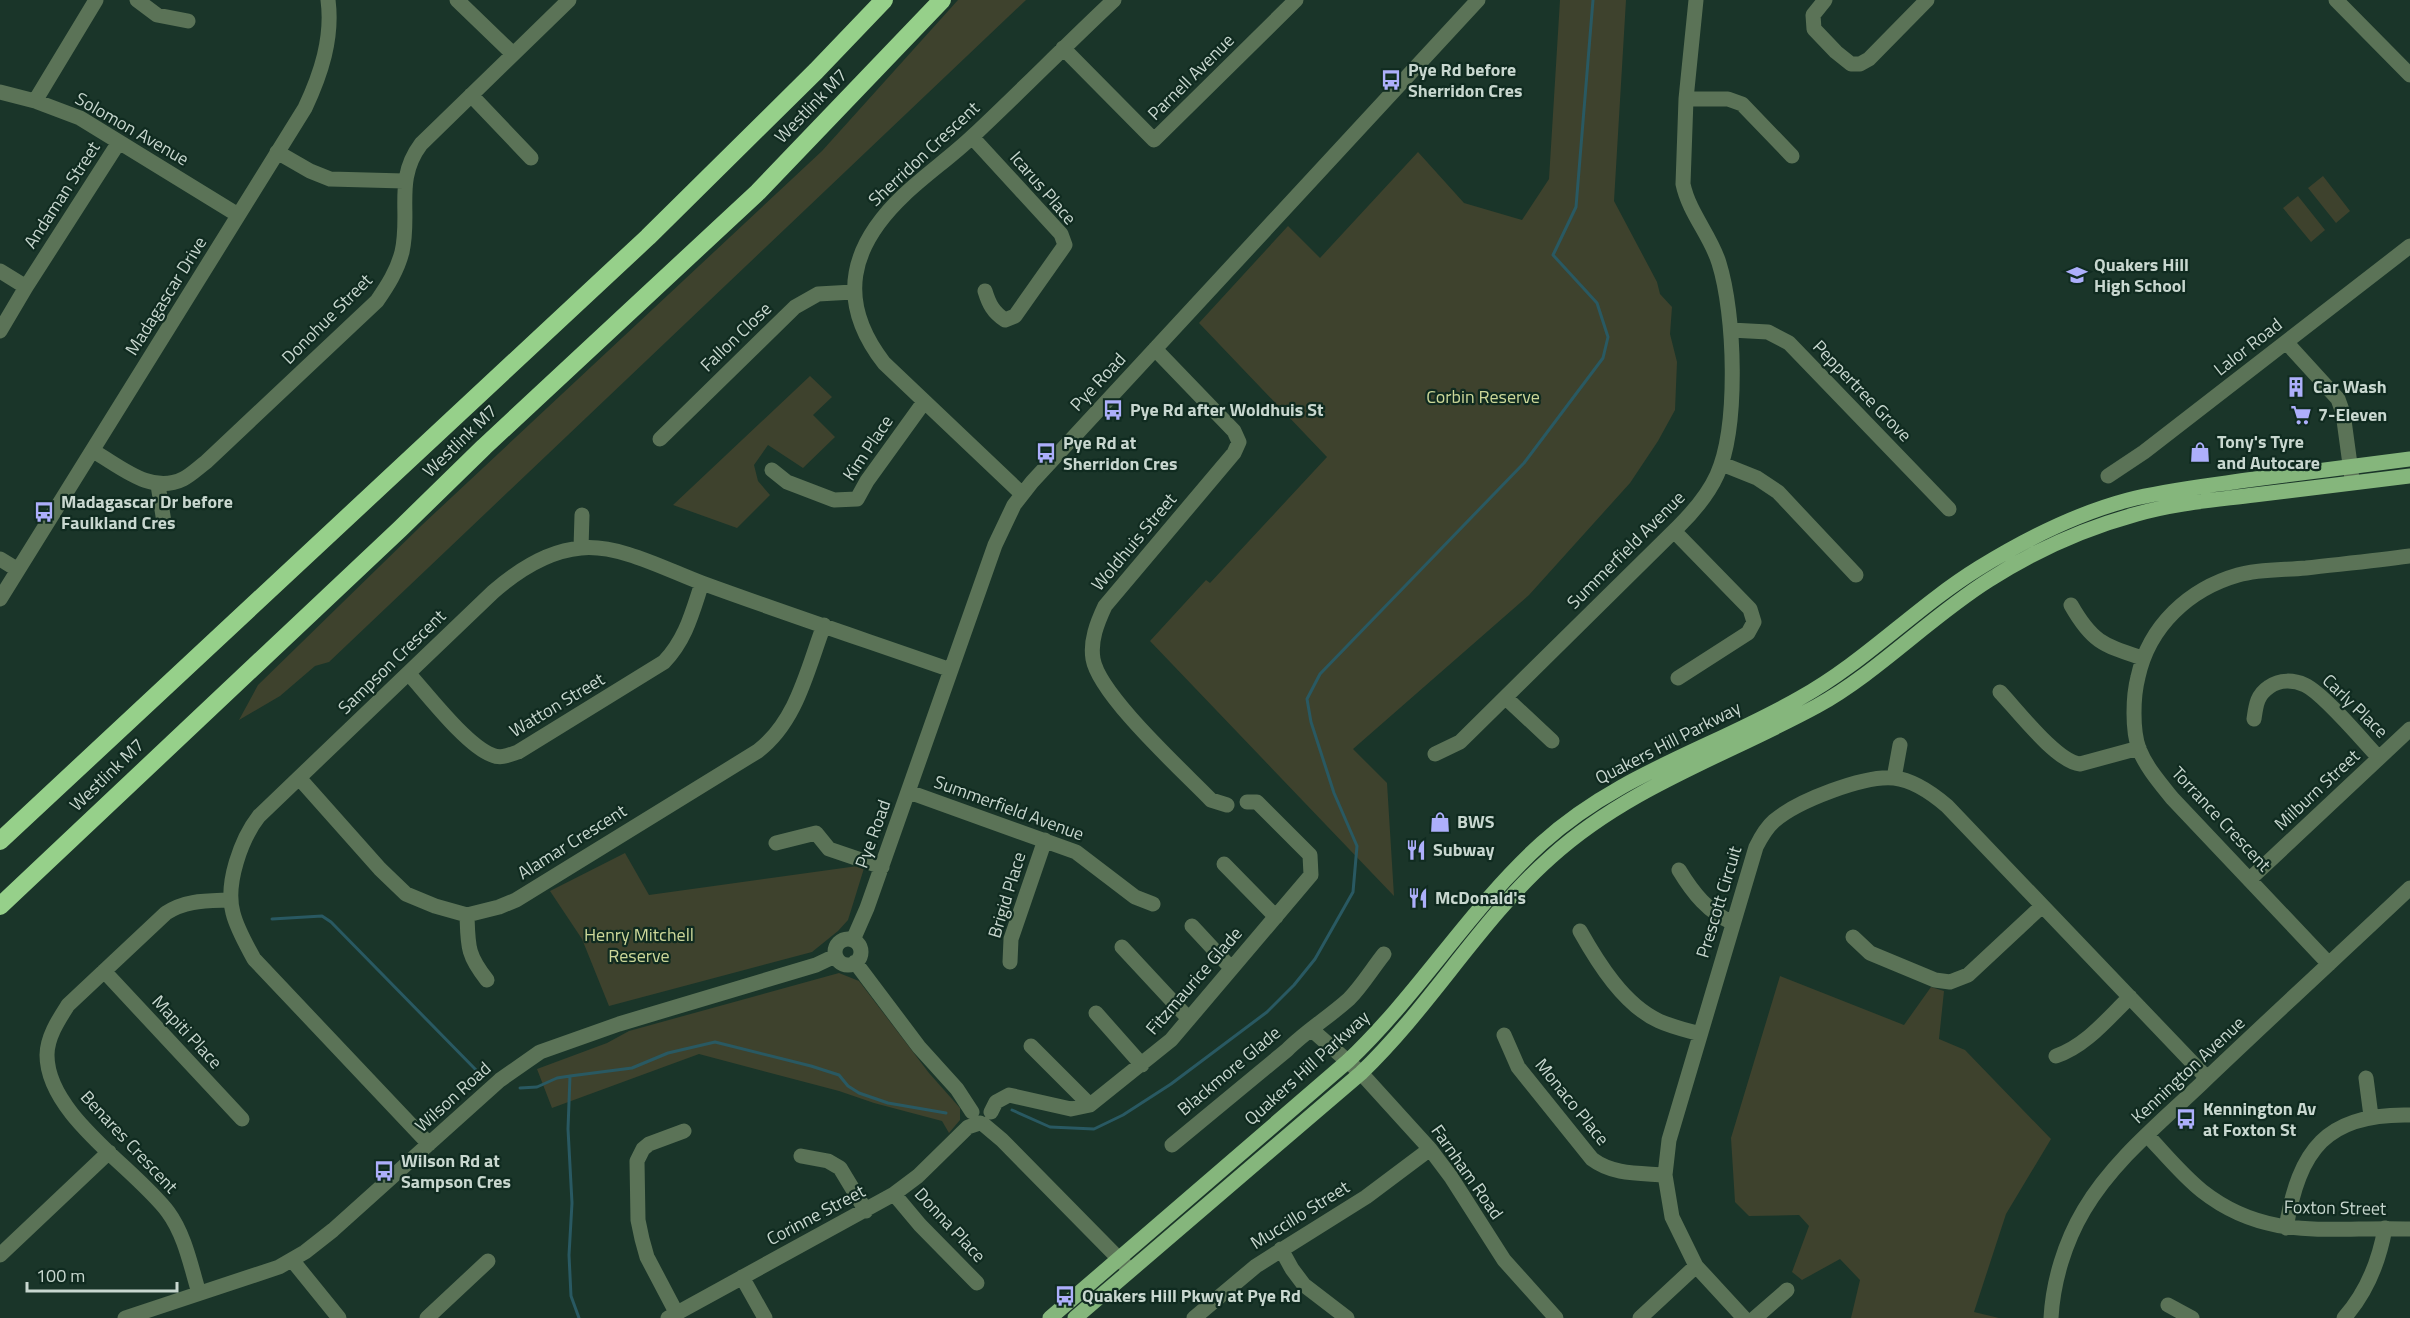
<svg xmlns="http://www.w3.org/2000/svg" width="2410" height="1318" viewBox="0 0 2410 1318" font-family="'Titillium Web',sans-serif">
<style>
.green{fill:#3e422d}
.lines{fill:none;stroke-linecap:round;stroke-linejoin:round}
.stream{stroke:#295962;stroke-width:3}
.minor{stroke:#5b7357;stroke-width:15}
.major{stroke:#85b67c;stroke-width:15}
.highway{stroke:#96d08a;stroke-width:18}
.labels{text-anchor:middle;stroke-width:4.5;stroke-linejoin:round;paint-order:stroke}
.poi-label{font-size:18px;font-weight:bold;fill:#c8d7cf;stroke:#102b20;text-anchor:start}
.street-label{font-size:18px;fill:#c8d7cf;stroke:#102b20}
.park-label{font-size:18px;fill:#cdd899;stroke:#102b20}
</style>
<rect width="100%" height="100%" fill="#1a3529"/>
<path class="green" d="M958 0H1026L329 662 315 666 280 696 239 720 258 685 422 525 822 151Z
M1560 0H1626L1614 201 1657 282 1660 294 1672 307 1670 334 1677 362 1675 410 1658 441 1630 483 1529 595 1353 749 1387 783 1394 896 1150 641 1206 580 1210 583 1327 457 1199 323 1288 226 1320 258 1418 152 1464 203 1522 220 1549 179Z
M2323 176 2350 211 2336 223 2308 188Z
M2298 196 2325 230 2311 242 2283 208Z
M810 376 832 397 813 415 835 437 803 468 768 445 754 465 758 481 770 495 737 528 673 505Z
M625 853 649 895 865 865 848 920 838 931 812 952 609 1006 582 939 550 891Z
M839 973 859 981 929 1073 960 1108V1120L949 1133 942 1121 874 1103 839 1091 699 1054 552 1108 537 1069 607 1043 629 1031Z
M1780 976 1904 1025 1931 987 1944 991 1939 1039 1965 1050 2051 1139 2006 1214 1974 1312 1999 1318H1851L1860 1280 1840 1259 1802 1280 1792 1272 1809 1226 1799 1215 1749 1216 1735 1202 1731 1138Z"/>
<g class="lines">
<path class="stream" d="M272 919 322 916 331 922 479 1073
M570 1076 568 1129 572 1203 569 1255 571 1296 579 1318
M520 1088 537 1087 557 1078 570 1076 632 1068 668 1053 715 1042 811 1066 839 1075 848 1086 859 1093 888 1103 946 1113
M1012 1110 1050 1127 1094 1129 1123 1115 1171 1084 1267 1012 1294 985 1315 959 1353 892 1357 846 1334 793 1311 722 1307 699 1320 674 1524 463 1603 358 1608 337 1597 303 1553 255 1576 207 1593 0"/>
<path class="minor" d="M137 0 157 15 188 21
M457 0 513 54
M1825 0 1813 15 1814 29 1836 52 1851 64H1860L1869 59 1927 0
M2336 0 2410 75
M1063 48 1154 140 1296 0
M0 92 35 101 80 118 238 215
M471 95 531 158
M1686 99H1728L1742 104 1792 156
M35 101 96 0
M972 137 1061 234 1065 245 1015 316 1005 320C993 312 989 304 985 291
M277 152 310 171 330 179 404 181
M0 271 26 287
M1731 330 1768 332 1789 343 1949 509
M0 331 26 287 119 142
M2286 342 2338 399 2343 413 2352 479
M1155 349 1234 431 1239 442 1234 453 1105 606C1097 623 1090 641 1093 659 1099 695 1183 771 1211 800L1227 805
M660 439 795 307 818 294 853 292
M93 451C120 466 151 495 183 479 191 475 198 468 206 462L377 301C388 285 397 271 402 252 411 212 394 180 421 144L569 0
M1722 464 1757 478 1778 492 1856 575
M772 470 787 482 834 500 857 499 867 481 924 402
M2108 476 2144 452 2410 246
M158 485 164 522
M1022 494 884 363C836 301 850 246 904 195 926 174 951 157 973 136 1021 91 1066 45 1114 0
M1674 531 1750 609 1754 622 1748 633 1678 678
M581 548 582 515
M0 559 18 570
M0 599 305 108C321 74 333 38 328 0
M2071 605C2092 642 2103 645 2142 658
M409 674C428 695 467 746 492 755 501 759 509 755 518 752L664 662C686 639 692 613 702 583
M2000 692C2017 710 2057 762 2080 764L2139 748
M1506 698 1552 741
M2254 719C2256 705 2257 695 2269 687 2280 679 2294 680 2305 685 2324 694 2363 741 2379 758
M1435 754 1460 742 1679 526C1694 511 1708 495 1717 475 1739 426 1735 314 1719 263 1711 236 1689 213 1683 184L1686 99 1696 0
M1894 778 1900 745
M300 779 380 869 406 894 435 906 467 915 499 907 516 900 758 751C797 721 807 670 824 625
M909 792 1076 852 1135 897 1153 904
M776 843 816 833 829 849 882 867
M1224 864 1276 917
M1679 870C1693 893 1708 912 1733 923
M2250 879 2410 729
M467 915C468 946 467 955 487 980
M1192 926 1231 968
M1580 931C1598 963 1624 1005 1659 1021 1672 1027 1686 1030 1700 1034
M1853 937 1870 953 1935 980 1950 982 1968 975 2042 906
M835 952a13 13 0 1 1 26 0a13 13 0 1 1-26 0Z
M853 940 867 908 995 545 1014 505 1032 482 1478 0
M1122 947 1189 1019
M855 962 919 1047 957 1089 972 1112
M1010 962 1011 939 1045 840
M2329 964 2172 798C2160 783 2146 767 2139 749 2132 730 2133 696 2138 677 2149 626 2189 589 2238 575 2259 569 2284 570 2306 568 2341 564 2375 561 2410 556
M104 971 242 1119
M1096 1013 1142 1065
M1312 1030 1361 1073 1430 1149 1451 1177 1504 1260 1556 1318
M1504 1035 1518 1067 1592 1159C1613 1175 1640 1173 1665 1175
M1031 1046 1090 1105
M2056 1056C2086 1046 2108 1018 2130 997
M2366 1078 2371 1116
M991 1112 996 1102 1009 1095 1071 1109 1090 1105 1171 1040 1311 875 1310 855 1257 802H1247
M983 1124 1002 1140 1128 1268
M2147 1135C2165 1154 2182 1175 2202 1191 2268 1243 2332 1226 2410 1229
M429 1144 254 959C246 944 237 929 233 913 225 884 241 839 259 816L493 592C517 571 547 551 581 548 619 544 667 570 702 583 784 613 868 641 951 670
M1172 1145 1287 1050C1306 1031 1329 1017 1349 999 1362 986 1372 969 1384 954
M801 1156 828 1161 840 1168 866 1211
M894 1194 920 1225 977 1283
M2286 1228C2299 1150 2326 1113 2410 1115
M1281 1249 1292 1269 1304 1285 1347 1318
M0 1255 109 1152
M292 1260 339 1318
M742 1277 765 1318
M199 1293C191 1267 185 1235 168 1212 135 1168 47 1115 47 1055 47 1037 59 1019 68 1005L166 913C186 900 206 901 230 900
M2168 1305 2192 1318
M677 1314 647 1257 642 1239 638 1220 637 1161 643 1149 649 1144 684 1131
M125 1318 279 1267 305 1252 333 1230 500 1080 540 1052 619 1024 816 965 835 956
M427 1318 488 1261
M668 1318 894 1194 918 1176 968 1127 980 1123
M1194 1318 1256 1266 1366 1197 1430 1149
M1640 1318 1696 1266
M1744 1318 1696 1266 1672 1217 1665 1175 1669 1140 1756 847C1761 837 1766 828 1774 821 1797 801 1864 775 1894 778 1913 780 1933 794 1947 806L2207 1078
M1755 1318 1787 1290
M2051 1318C2053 1281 2065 1242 2084 1210 2113 1161 2160 1123 2201 1084 2270 1018 2341 953 2410 888
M2344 1318C2367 1292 2379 1262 2385 1228"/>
<path class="major" d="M1050 1318 1348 1061C1419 994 1469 909 1542 843 1618 774 1713 748 1800 698 1865 662 1916 607 1979 568 2026 539 2075 514 2128 500 2167 490 2207 486 2247 480 2301 473 2356 466 2410 459
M1075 1318 1361 1073C1431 1006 1479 921 1551 857 1628 787 1727 755 1817 706 1877 673 1930 617 1989 580 2034 551 2086 528 2137 514 2175 503 2215 500 2254 495 2306 489 2358 482 2410 476"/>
<path class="highway" d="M0 841 648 237 816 71 884 0
M0 906 400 529 484 447 758 192 942 0"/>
</g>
<defs>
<g id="bus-bare" transform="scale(1.62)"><path d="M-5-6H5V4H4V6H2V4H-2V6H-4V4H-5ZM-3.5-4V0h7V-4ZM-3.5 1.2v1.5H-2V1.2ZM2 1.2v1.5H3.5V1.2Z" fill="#adaffb" stroke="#102b20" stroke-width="2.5" paint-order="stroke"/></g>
<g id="school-bare" transform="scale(1.62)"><path d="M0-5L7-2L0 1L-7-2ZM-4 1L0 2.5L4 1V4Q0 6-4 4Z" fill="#adaffb" stroke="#102b20" stroke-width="2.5" paint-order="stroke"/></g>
<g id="building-bare" transform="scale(1.62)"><path d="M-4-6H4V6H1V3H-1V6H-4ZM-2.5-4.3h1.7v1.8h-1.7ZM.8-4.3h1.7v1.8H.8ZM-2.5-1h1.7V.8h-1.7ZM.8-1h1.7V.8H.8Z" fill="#adaffb" stroke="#102b20" stroke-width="2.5" paint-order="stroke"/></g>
<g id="supermarket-bare" transform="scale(1.62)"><path d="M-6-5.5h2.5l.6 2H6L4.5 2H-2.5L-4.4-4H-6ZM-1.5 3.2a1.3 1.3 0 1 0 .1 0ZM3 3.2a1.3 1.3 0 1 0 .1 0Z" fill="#adaffb" stroke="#102b20" stroke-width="2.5" paint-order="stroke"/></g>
<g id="shop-bare" transform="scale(1.62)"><path d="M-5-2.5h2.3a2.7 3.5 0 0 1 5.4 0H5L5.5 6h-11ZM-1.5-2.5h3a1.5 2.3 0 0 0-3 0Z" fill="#adaffb" stroke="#102b20" stroke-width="2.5" paint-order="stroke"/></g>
<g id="restaurant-bare" transform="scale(1.62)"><path d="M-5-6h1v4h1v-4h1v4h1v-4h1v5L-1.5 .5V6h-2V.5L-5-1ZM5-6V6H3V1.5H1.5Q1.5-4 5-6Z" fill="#adaffb" stroke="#102b20" stroke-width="2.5" paint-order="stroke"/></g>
</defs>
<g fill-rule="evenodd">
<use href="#bus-bare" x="1391" y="80"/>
<use href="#school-bare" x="2077" y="275"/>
<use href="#building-bare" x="2296" y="387"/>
<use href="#bus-bare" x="1113" y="410"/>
<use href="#supermarket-bare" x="2301" y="415"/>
<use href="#shop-bare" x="2200" y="452"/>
<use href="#bus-bare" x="1046" y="453"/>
<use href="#bus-bare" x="44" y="512"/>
<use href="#shop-bare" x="1440" y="822"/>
<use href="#restaurant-bare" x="1416" y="850"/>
<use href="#restaurant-bare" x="1418" y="898"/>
<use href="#bus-bare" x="2186" y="1119"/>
<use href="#bus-bare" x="384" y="1171"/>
<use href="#bus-bare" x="1065" y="1296"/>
</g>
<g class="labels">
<g class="poi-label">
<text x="1408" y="76">Pye Rd before<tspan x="1408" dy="21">Sherridon Cres</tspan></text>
<text x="2094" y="271">Quakers Hill<tspan x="2094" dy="21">High School</tspan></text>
<text x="2313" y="393">Car Wash</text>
<text x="1130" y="416">Pye Rd after Woldhuis St</text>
<text x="2318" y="421">7-Eleven</text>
<text x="2217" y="448">Tony's Tyre<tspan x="2217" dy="21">and Autocare</tspan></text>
<text x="1063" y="449">Pye Rd at<tspan x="1063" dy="21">Sherridon Cres</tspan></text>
<text x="61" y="508">Madagascar Dr before<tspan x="61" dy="21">Faulkland Cres</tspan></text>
<text x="1457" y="828">BWS</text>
<text x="1433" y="856">Subway</text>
<text x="1435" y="904">McDonald's</text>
<text x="2203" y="1115">Kennington Av<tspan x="2203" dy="21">at Foxton St</tspan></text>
<text x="401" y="1167">Wilson Rd at<tspan x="401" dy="21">Sampson Cres</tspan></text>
<text x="1082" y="1302">Quakers Hill Pkwy at Pye Rd</text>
</g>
<g class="street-label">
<text transform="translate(1191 77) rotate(-45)" y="6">Parnell Avenue</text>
<text transform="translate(811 106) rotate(-46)" y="6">Westlink M7</text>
<text transform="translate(132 129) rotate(30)" y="6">Solomon Avenue</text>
<text transform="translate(924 154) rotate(-43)" y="6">Sherridon Crescent</text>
<text transform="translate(1043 188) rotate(49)" y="6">Icarus Place</text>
<text transform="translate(62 195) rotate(-57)" y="6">Andaman Street</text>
<text transform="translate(166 296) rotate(-58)" y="6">Madagascar Drive</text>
<text transform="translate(327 319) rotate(-45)" y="6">Donohue Street</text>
<text transform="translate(736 337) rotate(-44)" y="6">Fallon Close</text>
<text transform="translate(2248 347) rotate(-38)" y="6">Lalor Road</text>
<text transform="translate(1098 382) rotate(-47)" y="6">Pye Road</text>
<text transform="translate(1862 391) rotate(46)" y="6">Peppertree Grove</text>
<text transform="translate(460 441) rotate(-44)" y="6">Westlink M7</text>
<text transform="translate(868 448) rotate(-56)" y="6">Kim Place</text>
<text transform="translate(1134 542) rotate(-50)" y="6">Woldhuis Street</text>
<text transform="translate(1626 550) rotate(-45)" y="6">Summerfield Avenue</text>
<text transform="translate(392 662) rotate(-44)" y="6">Sampson Crescent</text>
<text transform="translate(557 705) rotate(-31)" y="6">Watton Street</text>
<text transform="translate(2355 706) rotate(44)" y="6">Carly Place</text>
<text transform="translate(1668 743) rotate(-27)" y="6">Quakers Hill Parkway</text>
<text transform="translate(107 775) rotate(-44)" y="6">Westlink M7</text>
<text transform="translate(2317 790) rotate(-43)" y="6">Milburn Street</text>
<text transform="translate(1009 808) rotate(20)" y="6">Summerfield Avenue</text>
<text transform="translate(2221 819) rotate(47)" y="6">Torrance Crescent</text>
<text transform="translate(873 834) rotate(-70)" y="6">Pye Road</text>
<text transform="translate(572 842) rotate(-32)" y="6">Alamar Crescent</text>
<text transform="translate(1007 895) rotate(-73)" y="6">Brigid Place</text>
<text transform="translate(1719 902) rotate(-73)" y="6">Prescott Circuit</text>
<text transform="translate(1194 981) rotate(-49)" y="6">Fitzmaurice Glade</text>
<text transform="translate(187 1032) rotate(47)" y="6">Mapiti Place</text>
<text transform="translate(1307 1068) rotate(-42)" y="6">Quakers Hill Parkway</text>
<text transform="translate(2188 1070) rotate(-43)" y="6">Kennington Avenue</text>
<text transform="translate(1229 1071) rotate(-40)" y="6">Blackmore Glade</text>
<text transform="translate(453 1097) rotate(-42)" y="6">Wilson Road</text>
<text transform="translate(1572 1102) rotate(51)" y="6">Monaco Place</text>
<text transform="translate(129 1142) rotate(47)" y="6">Benares Crescent</text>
<text transform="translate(1467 1172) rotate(55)" y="6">Farnham Road</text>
<text transform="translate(2335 1208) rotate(1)" y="6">Foxton Street</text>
<text transform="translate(816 1215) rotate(-28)" y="6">Corinne Street</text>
<text transform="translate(1300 1215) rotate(-32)" y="6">Muccillo Street</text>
<text transform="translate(950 1225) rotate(47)" y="6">Donna Place</text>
</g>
<g class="park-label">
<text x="1483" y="403">Corbin Reserve</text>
<text x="639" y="941">Henry Mitchell<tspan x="639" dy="21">Reserve</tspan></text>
</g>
</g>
<path d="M27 1282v9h150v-9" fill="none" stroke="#c8d7cf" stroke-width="3"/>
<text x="36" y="1282" font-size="18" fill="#c8d7cf" stroke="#102b20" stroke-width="4.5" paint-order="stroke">100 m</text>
</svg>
